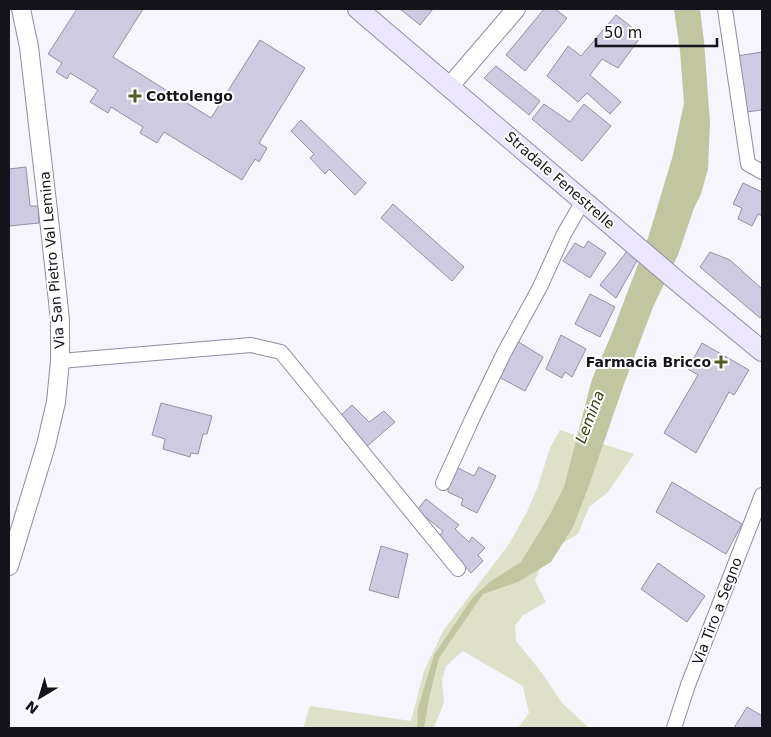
<svg xmlns="http://www.w3.org/2000/svg" width="771" height="737" viewBox="0 0 771 737" font-family="'DejaVu Sans',sans-serif">
<style>
.green{fill:#dee1c8}
.water{fill:#c1c5a0}
.building{fill:#cecae1;stroke:#9490a6}
.lines{fill:none;stroke-linecap:round;stroke-linejoin:round}
.minor-casing{stroke:#908ca2;stroke-width:16}
.tertiary-casing{stroke:#908ca2;stroke-width:20}
.secondary-casing{stroke:#908ca2;stroke-width:22}
.minor{stroke:#fff;stroke-width:14}
.tertiary{stroke:#fff;stroke-width:18}
.secondary{stroke:#ebe6fd;stroke-width:20}
.poi-dot{fill:#565a27;stroke:#fff;stroke-width:2}
.labels{text-anchor:middle;stroke-width:4;stroke-linejoin:round;paint-order:stroke}
.poi-label{font-size:14px;font-weight:bold;fill:#15131b;stroke:#fff;text-anchor:start}
.street-label{font-size:14px;fill:#15131b;stroke:#fff}
.water-label{font-size:15px;font-style:italic;fill:#373a0e;stroke:#fff}
</style>
<rect width="100%" height="100%" fill="#f6f4fd"/>
<path class="green" d="M560 430 634 454 608 492 589 507 578 534 561 544 544 557 535 581 546 602 522 616 515 626 516 641 542 673 562 703 589 728H518L529 713 523 686 463 651 446 666 442 681 444 702 434 728H303L310 706 411 721 424 671 443 631 509 544 527 512 538 486 550 448Z"/>
<path class="water" d="M674 9H700L704 41 710 122 708 169 701 194 694 208 678 255 653 307 624 384 588 488 573 527 551 562 518 582 483 594 439 658 429 698 424 728H417L418 708 434 655 473 597 491 581 521 562 548 518 564 487 592 379 610 338 648 238 673 155 684 103 680 51Z"/>
<path class="building" d="M77 9H143L113 57 211 118 260 40 305 68 259 143 267 148 259 162 255 159 242 180 164 132 157 143 140 133 143 127 111 107 108 113 90 102 98 90 70 73 67 79 56 72 62 63 48 54Z
M400 9H433L420 25Z
M544 9H555L567 18 525 71 506 55Z
M616 15 642 35 618 68 602 59 590 75 621 102 610 114 587 93 578 102 547 76 568 46 581 56Z
M762 52V110L746 112 737 56Z
M496 66 540 101 529 115 484 78Z
M544 104 570 122 584 104 611 126 582 161 532 119Z
M301 120 366 183 355 195 329 169 325 174 310 158 314 154 291 131Z
M26 167 30 206H38L39 223 9 226V169Z
M743 183 762 192V216L758 214 752 226 738 219 742 208 733 204Z
M393 204 464 267 452 281 381 218Z
M588 241 606 253 590 278 563 261 575 243 584 248Z
M629 249 639 257 616 298 600 285Z
M710 252 730 260 762 289V315L760 318 700 267Z
M590 294 615 307 600 337 575 324Z
M561 335 586 349 572 377 565 372 562 378 546 369Z
M517 341 543 357 525 391 499 377Z
M702 343 749 370 734 395 729 392 696 453 664 433 698 375 688 369Z
M161 403 212 416 207 434H203L198 454 191 453 190 457 163 449 165 439 152 435Z
M352 405 369 422 384 411 395 422 365 448 340 416Z
M456 467 474 476 479 467 496 476 477 513 461 505 463 499 448 492V483Z
M672 482 742 524 726 554 656 512Z
M426 499 459 525 455 529 469 542 472 537 485 548 478 555 483 561 471 573 439 537 443 531 417 510Z
M381 546 408 554 398 598 369 590Z
M658 563 705 596 687 622 641 589Z
M747 707 762 716V728H734Z"/>
<g class="lines">
<g class="minor-casing">
<path id="minor" d="M725 9 748 164 762 172
M60 361 251 345 281 352 458 569
M443 483 474 415 504 353 540 287 564 234 583 201
M674 728 688 685 762 495"/>
</g>
<g class="tertiary-casing">
<path id="tertiary" d="M450 86 516 9
M9 566 46 445 56 402 60 361V320L50 228 29 47 21 9"/>
</g>
<g class="secondary-casing">
<path id="secondary" d="M358 9 677 281 762 351"/>
</g>
<use href="#minor" class="minor"/>
<use href="#tertiary" class="tertiary"/>
<use href="#secondary" class="secondary"/>
</g>
<g class="poi-dot">
<path d="M132.5 88.5h5v5h5v5h-5v5h-5v-5h-5v-5h5z"/>
<path d="M718.5 354.5h5v5h5v5h-5v5h-5v-5h-5v-5h5z"/>
</g>
<g class="labels">
<g class="poi-label">
<text x="146" y="101">Cottolengo</text>
<text x="711" y="367" text-anchor="end">Farmacia Bricco</text>
</g>
<g class="street-label">
<text transform="translate(560 180) rotate(41)" y="5">Stradale Fenestrelle</text>
<text transform="translate(52 260) rotate(-95)" y="5">Via San Pietro Val Lemina</text>
<text transform="translate(717 611) rotate(-69)" y="5">Via Tiro a Segno</text>
</g>
<g class="water-label">
<text transform="translate(590 417) rotate(-69)" y="5">Lemina</text>
</g>
</g>
<rect width="771" height="737" fill="none" stroke="#15131b" stroke-width="20"/>
<g transform="translate(40 697) rotate(218)" stroke="#ffffff" stroke-width="4" paint-order="stroke">
<path d="M0-4L9 19L0 12L-9 19Z" fill="#15131b"/>
<text y="-8" font-size="14" font-weight="bold" text-anchor="middle" fill="#15131b">N</text>
</g>
<path d="M596 38v8h121v-8" fill="none" stroke="#15131b" stroke-width="2.5"/>
<text x="604" y="38" font-size="15" fill="#15131b" stroke="#ffffff" stroke-width="4" paint-order="stroke">50 m</text>
</svg>
